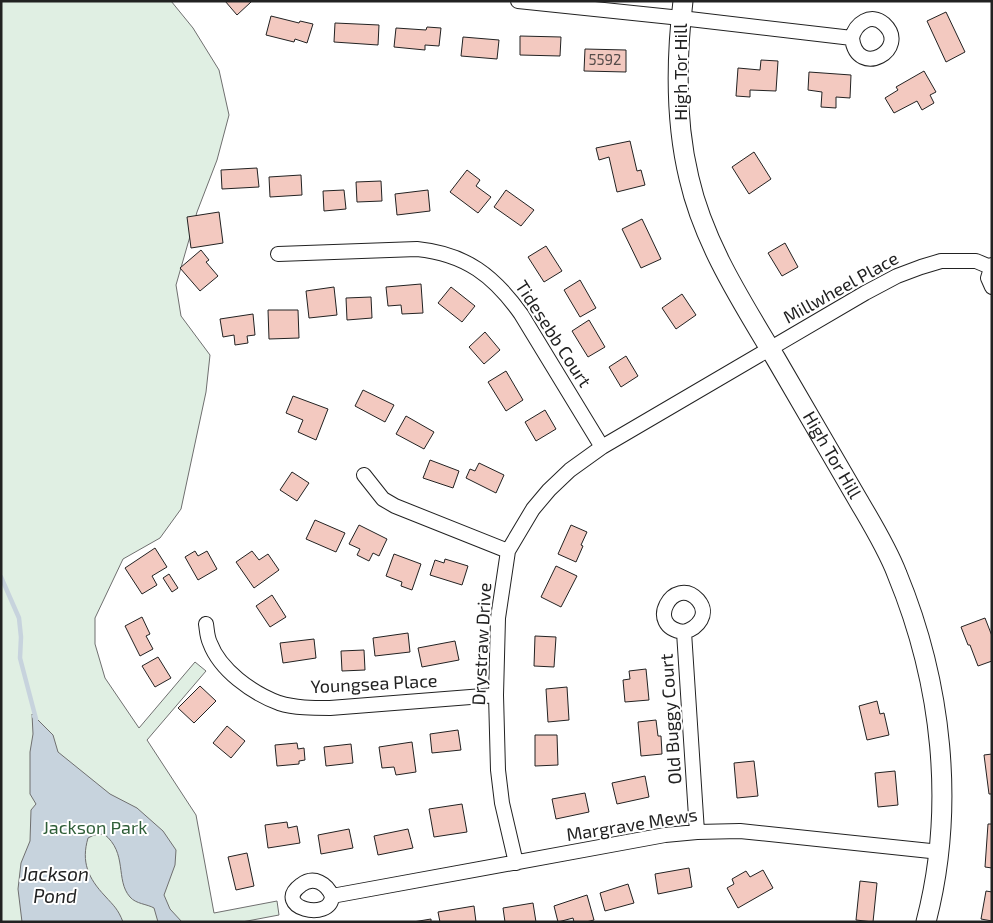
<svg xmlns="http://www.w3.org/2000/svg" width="993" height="923" viewBox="0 0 993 923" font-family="'Exo 2',sans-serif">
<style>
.green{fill:#e0efe3;stroke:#6f6f6f}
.water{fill:#c7d3dd;stroke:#6f6f6f}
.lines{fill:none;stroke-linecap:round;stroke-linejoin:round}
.stream{stroke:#c7d3dd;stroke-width:4.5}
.building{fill:#f3c9c0;stroke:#222}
.street-casing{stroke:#222;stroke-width:16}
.secondary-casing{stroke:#222;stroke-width:21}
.street{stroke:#fff;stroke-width:14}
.secondary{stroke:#fff;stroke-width:19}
.labels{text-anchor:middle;stroke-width:4;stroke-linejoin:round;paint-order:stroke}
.number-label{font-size:15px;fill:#564c4a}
.street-label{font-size:18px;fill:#222;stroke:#fff}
.park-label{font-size:18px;fill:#2f5e38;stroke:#fff}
.water-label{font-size:19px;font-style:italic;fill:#222;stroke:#fff}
</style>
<rect width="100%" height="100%" fill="#fff"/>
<path class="green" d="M1 1H171L193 28 219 70 229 115 217 160 197 212 176 285 181 316 210 355 206 392 181 509 160 538 123 559 95 618V644L105 678 139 728 195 662 206 671 147 740 196 815 214 913 277 901 279 915 242 922H1Z"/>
<path class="water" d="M32 714 53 735 58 752 110 794 137 808 163 831 176 850 175 865 164 895 170 909 182 922H158L154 908C147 904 136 904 130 897 115 880 128 853 104 834L94 835 88 838C81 862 88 878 105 896 114 906 118 909 123 922H22L18 889 21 863 30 841 31 810 36 804 30 794V752L33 734Z"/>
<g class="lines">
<path class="stream" d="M1 577 19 618 21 637 20 658 36 719 34 716"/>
</g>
<path class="building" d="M225 1H250L251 2 237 15Z
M946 12 965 52 946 62 927 21Z
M271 16 299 23 300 21 313 24 307 43 295 39 294 42 266 35Z
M335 23 379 25 378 45 334 42Z
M427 27 441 28 439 46 425 45V50L394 47 396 28 426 30Z
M520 36 561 37 560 56 520 55Z
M463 37 499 40 497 59 461 56Z
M585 49 626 50V72L584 71Z
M761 60 778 61 776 91 750 90V97L736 96 738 68 760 70Z
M924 71 936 92 930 95 934 103 922 110 917 101 894 113 885 98 898 90 896 87Z
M809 72 851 75 850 98 836 97V108L821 107 822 92 808 90Z
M630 141 637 171 641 170 645 185 617 192 609 157 599 160 596 148Z
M754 152 771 179 749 194 732 167Z
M257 168 259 187 222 189 221 170Z
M467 170 480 180 476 186 491 197 478 213 450 192Z
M301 175 302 195 270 197 269 177Z
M381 181 382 201 357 202 356 182Z
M344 190 346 209 324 211 323 191Z
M428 190 430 211 397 215 395 194Z
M506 190 534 210 521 226 494 207Z
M219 212 223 243 191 248 187 217Z
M642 219 661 259 641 268 622 229Z
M785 243 798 267 782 276 768 253Z
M546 246 562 271 544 282 528 257Z
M201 250 209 260 206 262 218 276 200 291 180 268Z
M580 280 596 308 580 317 564 290Z
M421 284 423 313 402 314 401 305 388 306 386 287Z
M334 287 337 315 309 318 306 291Z
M451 287 475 306 462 322 438 303Z
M682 294 696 315 676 329 662 308Z
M371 297 372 318 347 320 346 298Z
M268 310H298L299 338 269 339Z
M253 314 255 335 247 336 248 343 235 345 234 335 223 337 220 319Z
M589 320 605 347 588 357 572 331Z
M485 332 500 350 484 364 469 347Z
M626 356 638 376 621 387 609 367Z
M506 371 523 400 506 411 488 382Z
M363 390 394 405 385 422 355 406Z
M293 396 328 409 316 440 298 432 303 420 286 413Z
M545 410 556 429 536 441 525 422Z
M406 416 434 432 424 449 396 434Z
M430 460 459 471 453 488 423 478Z
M479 463 504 475 496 493 466 478 470 469 475 471Z
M292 472 309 483 297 501 280 490Z
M315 520 345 533 336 552 306 539Z
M359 525 387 539 379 556 373 553 369 561 357 555 360 549 349 544Z
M571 525 587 532 581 545 583 546 576 562 558 554Z
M155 548 167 567 152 576 157 585 142 594 125 568Z
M195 551 198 556 207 551 217 569 198 580 185 557Z
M252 551 259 560 268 554 279 570 254 588 236 562Z
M394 554 421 564 412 590 401 586 402 582 386 576Z
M445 559 468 566 462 585 430 575 435 560 444 563Z
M556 566 577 576 561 607 541 597Z
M169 574 178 588 172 592 163 578Z
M272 595 286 617 270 627 256 606Z
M142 617 150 634 146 636 153 649 140 656 125 626Z
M985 618 992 636V661L978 666 970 645H968L961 627Z
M408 633 410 652 375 656 373 638Z
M535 636 556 637 554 667 534 666Z
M314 639 316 658 283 663 280 643Z
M455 641 459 660 422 667 418 648Z
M364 650 365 670 342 671 341 651Z
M158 657 171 678 155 687 142 666Z
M646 669 649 700 625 702 623 680 630 679 629 671Z
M200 686 216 701 194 723 178 708Z
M567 687 569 720 548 722 546 689Z
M877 701 880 714 884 713 889 735 867 740 859 706Z
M656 720 658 736H661L662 754 641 756 638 722Z
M227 726 245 741 231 758 213 743Z
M458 730 461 750 432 753 430 734Z
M535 735H557L558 765 535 766Z
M412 742 416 772 396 775 394 767 382 768 379 747Z
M297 743 298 749 304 748 305 760 299 761V764L277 766 275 745Z
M351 744 353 763 326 766 324 747Z
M992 754V794H989L984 755Z
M754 761 758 796 737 798 734 763Z
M895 771 898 805 878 807 875 773Z
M645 776 649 797 617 804 612 783Z
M585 793 589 812 556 819 552 799Z
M462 804 467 832 434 837 429 809Z
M287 822 288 828 297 826 300 843 268 848 265 825Z
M988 824H992V868L985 867Z
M349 829 353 848 321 854 318 835Z
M408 829 413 848 378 855 374 836Z
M247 853 254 886 236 890 228 857Z
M689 868 692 887 658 894 655 874Z
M763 870 773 888 738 908 727 888 734 884 732 879 746 871 750 877Z
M860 881 877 883 873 922 856 920Z
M628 884 634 903 605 911 600 893Z
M986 891 992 892V921L981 919Z
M587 895 594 920 586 922H574L573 918 558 922 554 906Z
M533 903 536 922H505L503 908Z
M474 906 476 922H440L438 912Z
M431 919V922H413Z"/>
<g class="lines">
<g class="street-casing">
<path id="street" d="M518 1 681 18 852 38C855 24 871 12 884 24 911 49 857 80 852 38
M278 254 417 249C466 254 494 276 521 314L602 447
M992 265 988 278 992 287
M364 475 383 499 395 506 508 551
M206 624C207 630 207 637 210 643 220 670 252 693 279 703 295 708 313 708 330 708L496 695
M684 632C643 627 674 574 698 600 710 614 698 628 684 632L697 832
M516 863 502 803 498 770 496 695 498 618 508 551 533 509 549 490 570 470 602 447 865 293 897 276 921 267 941 261H976L990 267
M332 896C331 923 271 907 301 885 314 875 327 884 332 896L665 835 697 832 740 831 940 852"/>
</g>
<g class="secondary-casing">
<g id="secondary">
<path id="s1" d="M683 1C676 60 675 120 689 178 704 244 742 302 776 359 803 406 831 453 858 500 872 524 887 548 897 574 942 683 956 807 926 922"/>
</g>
</g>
<use href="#street" class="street"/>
<use href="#secondary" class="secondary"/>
</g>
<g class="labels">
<g class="number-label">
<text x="605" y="65">5592</text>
</g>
<g class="street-label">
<text transform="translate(681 72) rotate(-90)" y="6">High Tor Hill</text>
<text transform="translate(841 288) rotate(-29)" y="6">Millwheel Place</text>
<text transform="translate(553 334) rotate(57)" y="6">Tidesebb Court</text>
<text dy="6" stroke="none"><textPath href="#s1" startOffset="491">High Tor Hill</textPath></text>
<text transform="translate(482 644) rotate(-87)" y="6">Drystraw Drive</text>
<text transform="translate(374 684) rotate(-3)" y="6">Youngsea Place</text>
<text transform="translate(671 719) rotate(-94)" y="6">Old Buggy Court</text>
<text transform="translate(632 825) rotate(-9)" y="6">Margrave Mews</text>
</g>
<g class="park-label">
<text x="95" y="834">Jackson Park</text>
</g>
<g class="water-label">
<text x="55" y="881">Jackson<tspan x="55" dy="22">Pond</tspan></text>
</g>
</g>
<rect width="993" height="923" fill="none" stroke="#222222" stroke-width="5"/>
</svg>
